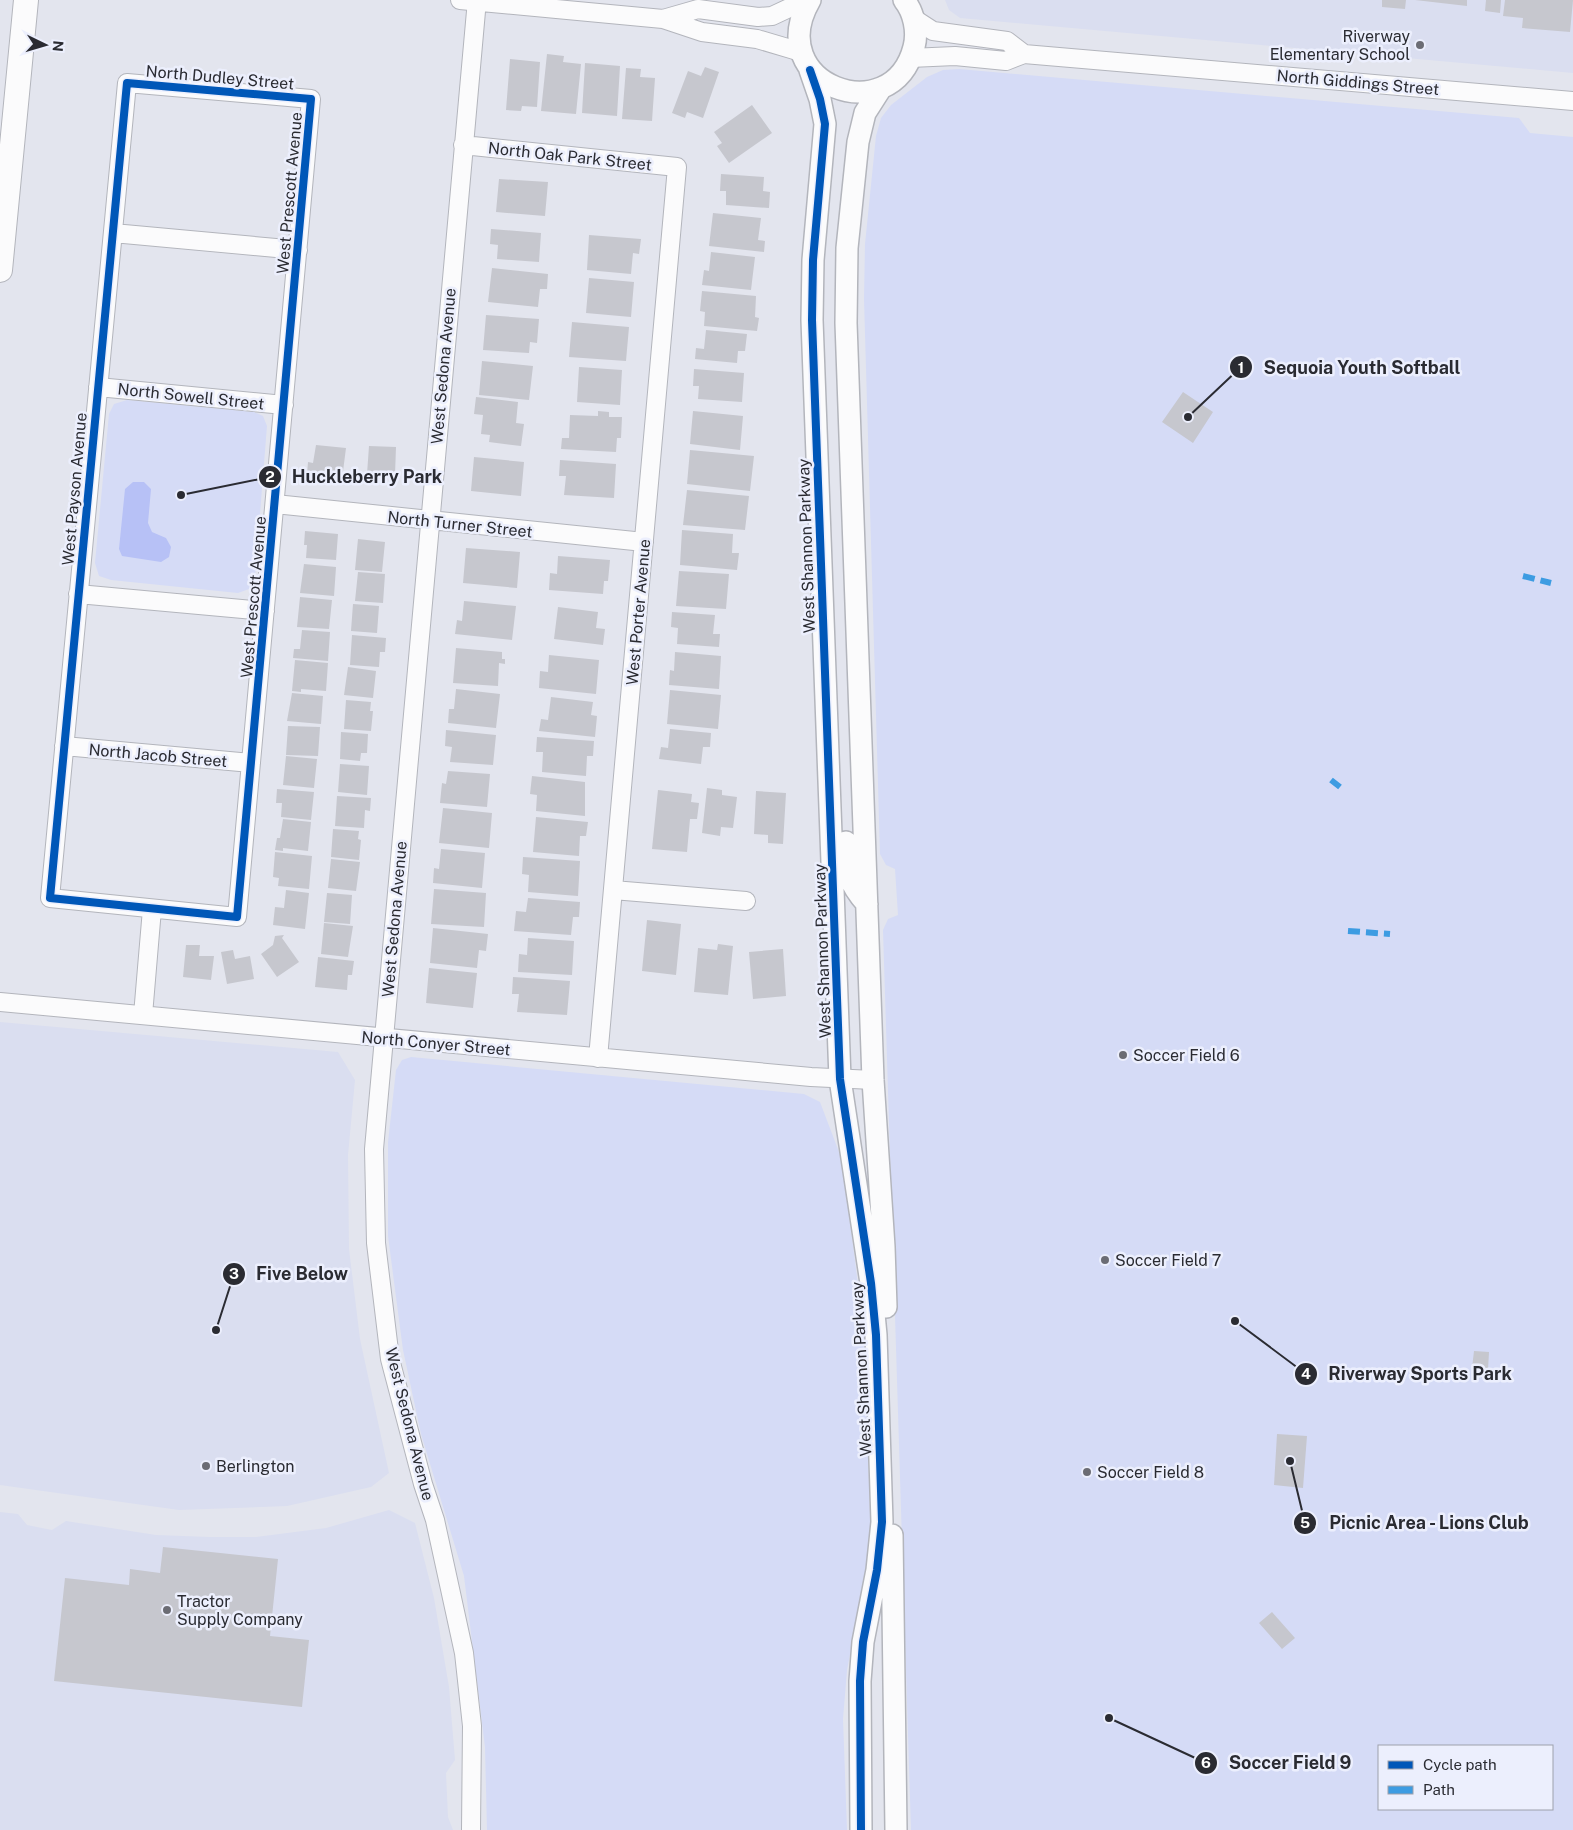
<svg xmlns="http://www.w3.org/2000/svg" width="1573" height="1830" viewBox="0 0 1573 1830" font-family="'Public Sans',sans-serif">
<style>
.built{fill:#dadef0}
.green{fill:#d5dbf6;fill-rule:evenodd}
.water{fill:#b7c1f6}
.building{fill:#c6c7ce}
.lines{fill:none;stroke-linecap:round;stroke-linejoin:round}
.minor-casing{stroke:#b3b5bc;stroke-width:20}
.tertiary-casing{stroke:#b3b5bc;stroke-width:24}
.secondary-casing{stroke:#b3b5bc;stroke-width:26}
.minor{stroke:#fbfbfc;stroke-width:18}
.tertiary{stroke:#fbfbfc;stroke-width:21}
.secondary{stroke:#fbfbfc;stroke-width:24}
.quiet{stroke:#3d9ce2;stroke-width:6;stroke-dasharray:12 6;stroke-linecap:butt}
.cycleway-casing{stroke:#eceffd;stroke-width:11}
.cycleway{stroke:#0057b8;stroke-width:8}
.poi-dot{fill:#6b6c74;stroke:#eceffd;stroke-width:2}
.labels{text-anchor:middle;stroke-width:5;stroke-linejoin:round;paint-order:stroke}
.poi-label{font-size:16px;fill:#2a2b32;stroke:#eceffd;text-anchor:start}
.street-label{font-size:16px;fill:#2a2b32;stroke:#eceffd}
.leader{fill:none;stroke:#2a2b32;stroke-width:2}
.callout-dot{fill:#2a2b32;stroke:#eceffd;stroke-width:2}
.mark-label{font-size:15px;text-anchor:middle;font-weight:bold;fill:#fff}
.callout-label{font-size:18px;text-anchor:middle;font-weight:bold;fill:#2a2b32;stroke:#eceffd;stroke-width:5;stroke-linejoin:round;paint-order:stroke}
</style>
<rect width="100%" height="100%" fill="#e3e5ee"/>
<path class="built" d="M945 0H1573V73L960 18 949 10Z
M0 1022 338 1052 355 1080 348 1155 349 1249 360 1339 389 1473 371 1487 287 1506 179 1510 0 1485Z
M389 1510 415 1523 434 1598 449 1687 455 1760 446 1773 448 1817 453 1830H0V1512L18 1514 27 1525 52 1530 66 1521 156 1535 210 1537H256L326 1528Z"/>
<path class="green" d="M959 69 1519 118 1530 133 1573 137V1830H911L883 930 888 919 898 915 895 869 886 865 880 854 864 299 865 244 876 136 881 118 891 105 927 77 943 70ZM1379 1746H1552V1809H1379Z
M127 400 254 412 263 416 267 426 255 576 249 589 238 593 111 580 99 576 95 563 109 414 114 404Z
M411 1057 804 1094 820 1102 842 1160 864 1331 871 1546 847 1670 843 1719 847 1830H487L485 1747 464 1576 421 1434 403 1350 388 1236V1142L396 1070 402 1060Z"/>
<path class="water" d="M133 482H144L151 489 148 523 152 532 166 538 171 547 169 557 161 562 122 556 119 549 125 489Z"/>
<path class="building" d="M1382 0H1406L1405 9 1382 7Z
M1415 0H1467V6Z
M1486 0H1501L1500 13 1485 11Z
M1505 0H1573L1570 32 1522 28 1523 18 1503 16Z
M547 54 564 56 563 62 581 64 576 114 541 111Z
M510 59 540 62 537 107 522 106 521 111 506 110Z
M585 63 620 66 617 116 582 113Z
M705 67 719 72 703 118 687 112 685 118 672 113 688 71 701 76Z
M626 68 641 69 640 77 655 78 652 121 622 119Z
M752 105 772 133 729 163 717 146 722 143 714 132Z
M721 174 764 177 763 191 770 192 769 208 726 205V191H720Z
M499 179 548 182 545 216 496 212Z
M713 213 761 218 758 240 765 241 764 252 709 246Z
M491 229 541 233 539 262 497 259 498 245 490 244Z
M589 235 641 239 639 254 633 253 631 274 587 270Z
M711 252 755 257 751 290 702 285 704 270 709 271Z
M492 268 548 274 547 289H540L538 307 488 302Z
M589 278 634 282 631 317 586 313Z
M702 291 756 296 755 317 759 318 757 331 704 326 705 312 700 311Z
M486 315 539 319 537 343 530 342 529 353 483 350Z
M572 322 629 327 626 361 569 357Z
M706 330 747 334 745 351H738L737 363 695 359 696 348 704 349Z
M482 361 533 366 529 400 479 395Z
M579 367 622 370 620 405 577 402Z
M694 369 744 373 742 402 698 399 699 386H693Z
M1183 392 1213 412 1193 443 1162 422Z
M476 397 518 402 516 423 524 424 521 446 489 442 490 435 481 434 483 415 474 414Z
M598 411 609 412V417H622L621 438H617L616 452 561 449 562 438H569L570 415 598 416Z
M693 411 743 416 740 450 690 444Z
M316 445 346 448 342 479 307 475 308 462 313 463Z
M369 446 396 447 395 475 367 474Z
M690 450 754 456 750 491 687 484Z
M474 457 524 462 521 496 471 491Z
M560 460 616 464 614 498 564 495 566 476H559Z
M687 490 749 496 745 530 683 525Z
M682 530 733 534 732 553H739L737 570 680 565Z
M305 531 338 534 336 560 306 558 307 545H304Z
M358 539 385 542 382 572 355 570Z
M466 548 520 552 517 588 463 583Z
M558 556 610 560 608 581H604L603 594 549 590 550 573 557 574Z
M304 564 336 567 334 596 300 593Z
M679 571 729 574 726 609 676 606Z
M358 572 385 574 383 603 355 601Z
M300 597 332 600 329 629 297 627Z
M464 601 516 606 512 640 455 634 457 620 462 621Z
M353 604 379 606 377 633 351 631Z
M558 607 598 612 596 628 605 629 603 645 554 639Z
M672 612 715 615 713 634H720L719 647 677 644 678 628 671 627Z
M302 630 330 632 328 661 293 658 294 649H300Z
M352 635 386 638 385 652H380L379 667 350 665Z
M456 648 502 652V659H505V664L499 663 498 686 453 683Z
M675 652 721 656 719 689 669 685 670 670 674 671Z
M549 655 599 660 596 694 539 688 540 671 548 672Z
M295 660 328 663 326 691 301 689V692L292 691Z
M348 667 376 671 373 698 344 695Z
M456 689 500 694 496 728 448 723 449 709H454Z
M670 690 721 695 718 729 667 724Z
M292 693 323 696 321 724 287 721Z
M551 697 593 702 591 715 597 716 595 737 539 731 541 719 548 720Z
M346 700 371 702 370 711H373L371 731 344 729Z
M288 726 320 727 318 756 286 755Z
M670 729 711 733 710 747H703L701 764 659 759 661 747 668 748Z
M446 730 496 735 493 765 450 762 452 747 445 746Z
M341 732 368 734 367 753H361L360 761 340 759Z
M537 737 594 741 593 756H587L586 776 542 772 543 752H536Z
M286 756 317 759 314 788 283 785Z
M340 764 369 766 367 795 338 792Z
M448 771 490 774 487 807 440 803 442 783 446 784Z
M532 776 585 782V816L536 811 537 795 530 794Z
M707 788 722 790V795L737 797 733 828 721 827 720 836 702 833Z
M277 789 314 792 311 820 281 817 282 803H276Z
M658 790 692 794 691 802 699 803 697 819H690L687 852 652 849Z
M756 791 786 793 783 844 768 843V835L754 834Z
M337 796 371 798 370 811 365 810 364 828 335 826Z
M443 808 492 813 489 848 439 843Z
M536 817 588 822 586 836H580L579 856 533 852Z
M283 819 311 822 308 851 283 848V851L275 850 277 838H280Z
M333 829 359 831 358 839 361 840 359 860 331 857Z
M441 849 485 853 482 888 433 883 434 868 439 869Z
M275 852 312 856 309 889 278 886 279 878 273 877Z
M523 857 580 861 578 896 528 892 529 875 522 874Z
M331 859 360 862 356 891 328 888Z
M434 889 486 893 484 927 431 924Z
M286 890 309 893 305 929 273 925 275 907 284 908Z
M327 893 352 895 350 924 324 922Z
M528 898 580 902 579 917H573L571 935 514 931 516 911 526 912Z
M647 920 681 924 676 975 642 971Z
M324 923 353 926 348 957 321 954Z
M433 928 488 934 486 951 479 950 477 968 430 963Z
M284 935 282 938 299 962 277 977 261 954 273 945 275 936Z
M528 938 574 941 572 975 518 972 519 954 527 955Z
M718 944 733 946 728 995 694 992 698 948 717 950Z
M186 945H200L199 956H214L211 980 183 977Z
M783 949 786 996 753 999 749 952Z
M233 950 235 959 250 956 254 979 227 984 221 952Z
M318 957 354 961 352 975H348L347 990 315 987Z
M429 968 477 973 473 1008 426 1003Z
M513 977 570 981 567 1015 517 1012 519 994H512Z
M1474 1351 1489 1352 1488 1370 1472 1368Z
M1277 1434 1307 1436 1303 1488 1274 1485Z
M163 1547 278 1559 270 1636 309 1640 302 1707 54 1681 65 1578 129 1585 130 1569 160 1573Z
M1272 1612 1295 1638 1282 1649 1259 1623Z"/>
<g class="lines">
<g class="minor-casing">
<path id="minor" d="M460 0 663 19 702 32 757 39 801 52
M913 18 933 31 1007 41 1024 54
M663 19 698 9 758 17 772 16 806 0
M910 58 955 56 1006 61 1024 54 1573 101
M127 83 311 99 237 917 50 898Z
M463 145 677 167 598 1058
M113 233 298 250
M98 387 284 405
M275 504 644 542
M78 594 265 611
M64 746 251 763
M613 890 746 901
M0 1002 811 1077 873 1080
M143 1015 152 909
M471 1830 472 1726 464 1653 435 1520 423 1484 390 1359 376 1243 374 1149 384 1038 477 0"/>
</g>
<g class="tertiary-casing">
<path id="tertiary" d="M810 0C761 84 892 133 914 47 918 32 914 12 904 0
M810 70 820 99 825 124 813 260 812 320 840 1079 871 1283 876 1335 882 1522 877 1570 863 1642 860 1681 861 1830
M881 88 865 113 858 142 847 248 846 323 873 1080 884 1247 886 1307
M846 842C846 871 848 883 867 904
M892 1535 896 1830"/>
</g>
<g class="secondary-casing">
<path id="secondary" d="M0 270 26 0"/>
</g>
<use href="#minor" class="minor"/>
<use href="#tertiary" class="tertiary"/>
<use href="#secondary" class="secondary"/>
<path class="quiet" d="M1523 576 1551 583
M1331 780 1340 787
M1348 931 1390 934"/>
<g class="cycleway-casing">
<path id="cycleway" d="M810 70 820 99 825 124 813 260 812 320 840 1079 871 1283 876 1335 882 1522 877 1570 863 1642 860 1681 861 1830
M127 83 311 99 237 917 50 898Z"/>
</g>
<use href="#cycleway" class="cycleway"/>
</g>
<g class="poi-dot">
<circle cx="1420" cy="45" r="5"/>
<circle cx="1123" cy="1055" r="5"/>
<circle cx="1105" cy="1260" r="5"/>
<circle cx="206" cy="1466" r="5"/>
<circle cx="1087" cy="1472" r="5"/>
<circle cx="167" cy="1610" r="5"/>
</g>
<g class="labels">
<g class="poi-label">
<text x="1410" y="42" text-anchor="end">Riverway<tspan x="1410" dy="18">Elementary School</tspan></text>
<text x="1133" y="1061">Soccer Field 6</text>
<text x="1115" y="1266">Soccer Field 7</text>
<text x="216" y="1472">Berlington</text>
<text x="1097" y="1478">Soccer Field 8</text>
<text x="177" y="1607">Tractor<tspan x="177" dy="18">Supply Company</tspan></text>
</g>
<g class="street-label">
<text transform="translate(220 77) rotate(5)" y="6">North Dudley Street</text>
<text transform="translate(1358 82) rotate(5)" y="6">North Giddings Street</text>
<text transform="translate(570 156) rotate(6)" y="6">North Oak Park Street</text>
<text transform="translate(289 193) rotate(-85)" y="6">West Prescott Avenue</text>
<text transform="translate(443 366) rotate(-85)" y="6">West Sedona Avenue</text>
<text transform="translate(191 396) rotate(6)" y="6">North Sowell Street</text>
<text transform="translate(74 489) rotate(-85)" y="6">West Payson Avenue</text>
<text transform="translate(460 524) rotate(6)" y="6">North Turner Street</text>
<text transform="translate(806 546) rotate(-92)" y="6">West Shannon Parkway</text>
<text transform="translate(253 597) rotate(-85)" y="6">West Prescott Avenue</text>
<text transform="translate(638 612) rotate(-85)" y="6">West Porter Avenue</text>
<text transform="translate(158 755) rotate(5)" y="6">North Jacob Street</text>
<text transform="translate(394 919) rotate(-85)" y="6">West Sedona Avenue</text>
<text transform="translate(822 951) rotate(-92)" y="6">West Shannon Parkway</text>
<text transform="translate(436 1043) rotate(5)" y="6">North Conyer Street</text>
<text transform="translate(861 1369) rotate(-93)" y="6">West Shannon Parkway</text>
<text transform="translate(410 1424) rotate(76)" y="6">West Sedona Avenue</text>
</g>
</g>
<path class="leader" d="M1188 417L1241 367M181 495L270 477M216 1330L234 1274M1235 1321L1306 1374M1290 1461L1305 1523M1109 1718L1206 1763"/>
<g class="callout-dot">
<circle cx="1188" cy="417" r="5"/>
<circle cx="181" cy="495" r="5"/>
<circle cx="216" cy="1330" r="5"/>
<circle cx="1235" cy="1321" r="5"/>
<circle cx="1290" cy="1461" r="5"/>
<circle cx="1109" cy="1718" r="5"/>
<circle cx="1241" cy="367" r="12"/>
<circle cx="270" cy="477" r="12"/>
<circle cx="234" cy="1274" r="12"/>
<circle cx="1306" cy="1374" r="12"/>
<circle cx="1305" cy="1523" r="12"/>
<circle cx="1206" cy="1763" r="12"/>
</g>
<g class="mark-label">
<text x="1241" y="373">1</text>
<text x="270" y="482">2</text>
<text x="234" y="1279">3</text>
<text x="1306" y="1379">4</text>
<text x="1305" y="1528">5</text>
<text x="1206" y="1768">6</text>
</g>
<g class="callout-label">
<text x="1362" y="374">Sequoia Youth Softball</text>
<text x="367" y="483">Huckleberry Park</text>
<text x="302" y="1280">Five Below</text>
<text x="1420" y="1380">Riverway Sports Park</text>
<text x="1429" y="1529">Picnic Area - Lions Club</text>
<text x="1290" y="1769">Soccer Field 9</text>
</g>
<rect x="1378" y="1745" width="175" height="65" fill="#eceffd" stroke="#9ea1ac"/>
<rect x="1388" y="1761" width="25" height="8" fill="#0057b8" stroke="#9ea1ac"/>
<text x="1423" y="1770" font-size="15" fill="#2a2b32">Cycle path</text>
<rect x="1388" y="1786" width="25" height="8" fill="#3d9ce2" stroke="#9ea1ac"/>
<text x="1423" y="1795" font-size="15" fill="#2a2b32">Path</text>
<g transform="translate(45 45) rotate(95)" stroke="#eceffd" stroke-width="4" paint-order="stroke">
<path d="M0-4L9 19L0 12L-9 19Z" fill="#2a2b32"/>
<text y="-8" font-size="14" font-weight="bold" text-anchor="middle" fill="#2a2b32">N</text>
</g>
</svg>
